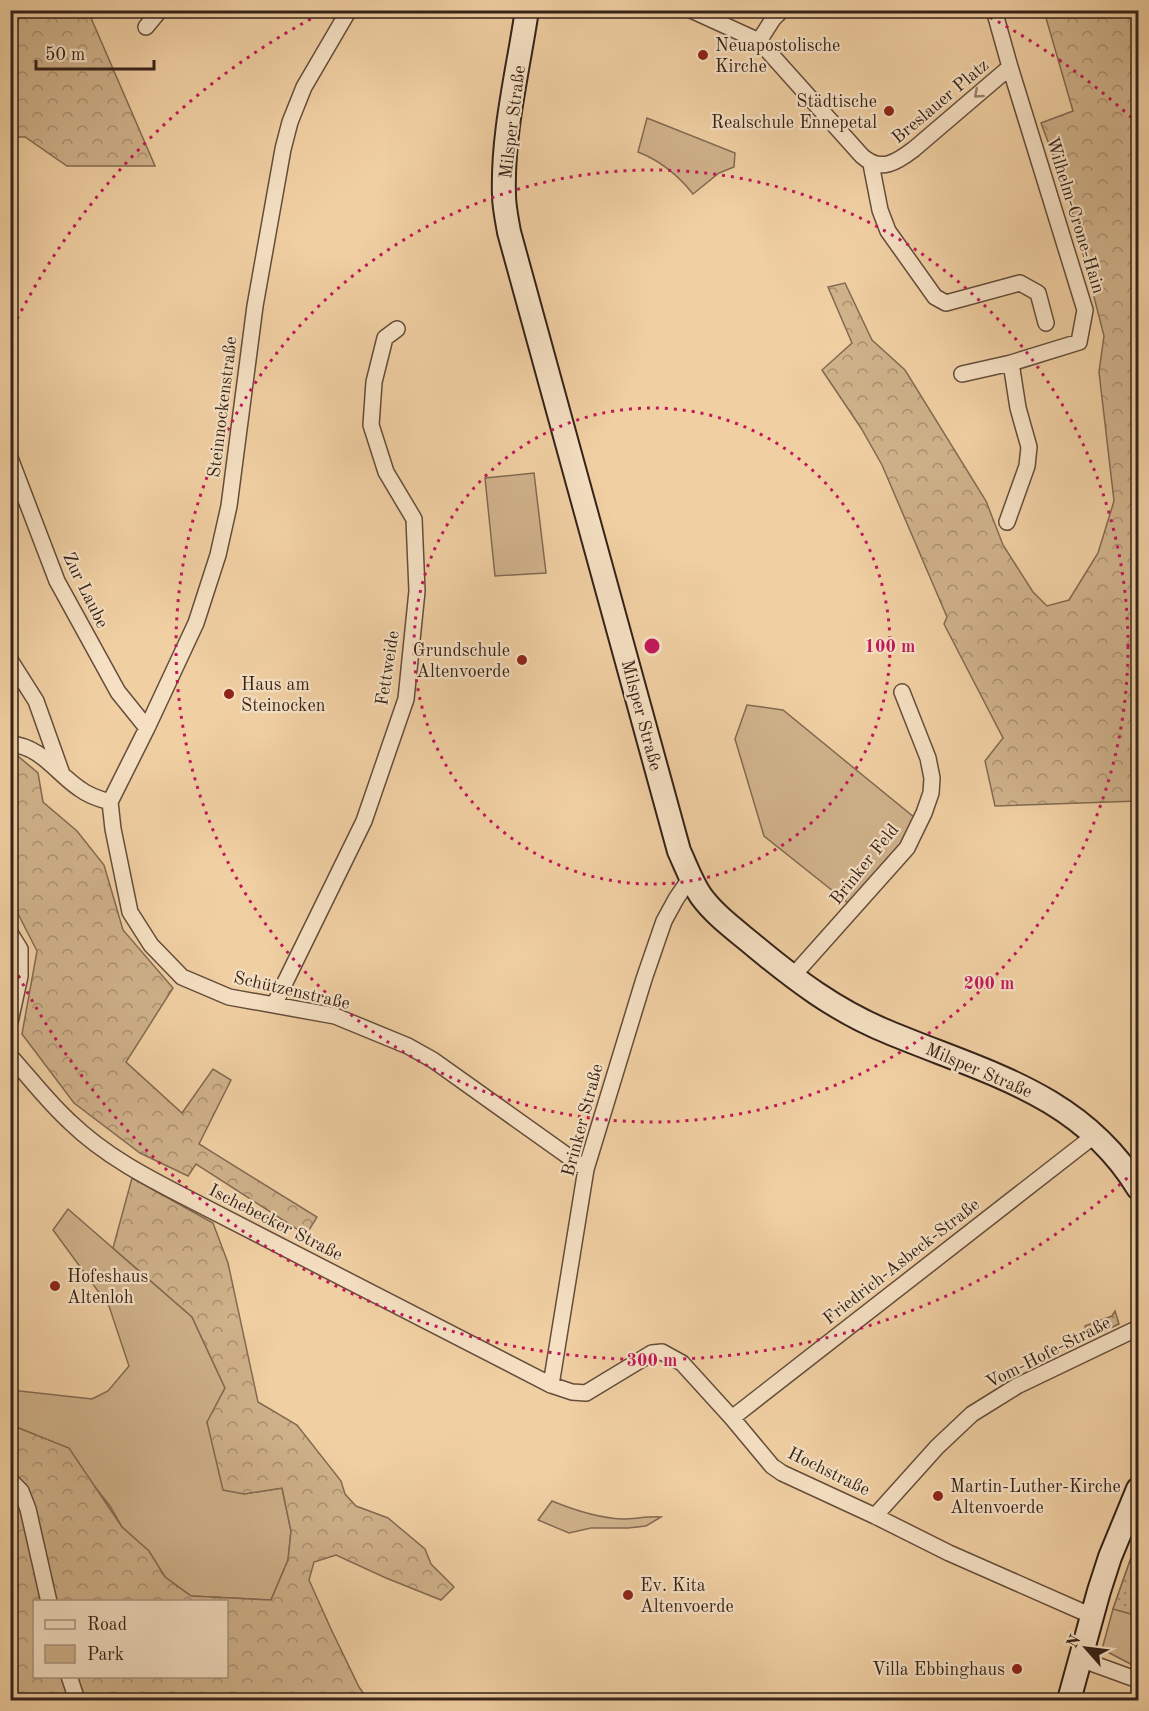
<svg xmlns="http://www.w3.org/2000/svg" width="1149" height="1711" viewBox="0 0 1149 1711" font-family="'Old Standard TT',serif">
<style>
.green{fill:#d0b28b;stroke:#826a52;stroke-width:1.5}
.forest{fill:url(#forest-crowns);stroke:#826a52;stroke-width:1.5;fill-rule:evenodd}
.garden{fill:url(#garden-dots);stroke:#826a52;stroke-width:1.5}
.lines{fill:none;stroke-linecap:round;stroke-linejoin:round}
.street-casing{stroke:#644d3b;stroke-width:18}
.secondary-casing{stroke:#352219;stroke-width:26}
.street{stroke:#f5e0c3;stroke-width:15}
.secondary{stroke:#f5e0c3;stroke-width:22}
.oneway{stroke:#95816e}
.ring{fill:none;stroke:#c2185b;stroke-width:3;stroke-dasharray:3 6}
.poi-dot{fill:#8f2418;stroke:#f5e0c3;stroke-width:2}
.labels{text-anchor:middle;stroke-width:4.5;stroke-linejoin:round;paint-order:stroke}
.poi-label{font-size:18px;fill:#352219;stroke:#f5e0c3;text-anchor:start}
.street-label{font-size:18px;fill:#352219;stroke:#f5e0c3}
.centre{fill:#c2185b;stroke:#f5e0c3;stroke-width:3}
.ring-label{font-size:18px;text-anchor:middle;font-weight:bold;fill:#c2185b;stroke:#f5e0c3;stroke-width:4.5;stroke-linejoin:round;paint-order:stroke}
</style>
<defs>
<pattern id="forest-crowns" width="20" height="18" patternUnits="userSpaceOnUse" patternTransform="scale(1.5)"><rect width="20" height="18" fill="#d0b28b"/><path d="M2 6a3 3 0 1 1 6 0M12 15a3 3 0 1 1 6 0" fill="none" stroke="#aa9071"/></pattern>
<pattern id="garden-dots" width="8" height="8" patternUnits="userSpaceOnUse" patternTransform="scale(1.5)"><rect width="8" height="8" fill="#d0b28b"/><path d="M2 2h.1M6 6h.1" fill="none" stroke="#aa9071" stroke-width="1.8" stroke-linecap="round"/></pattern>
</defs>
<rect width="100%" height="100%" fill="#f0cfa2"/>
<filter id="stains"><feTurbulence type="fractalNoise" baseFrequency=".00333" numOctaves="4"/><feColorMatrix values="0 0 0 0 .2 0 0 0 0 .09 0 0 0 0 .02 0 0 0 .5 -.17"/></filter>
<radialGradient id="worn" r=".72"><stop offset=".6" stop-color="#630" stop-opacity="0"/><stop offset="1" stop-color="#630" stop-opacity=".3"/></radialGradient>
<path class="green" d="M647 118 735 153 734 167 719 173 693 194C678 175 661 161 638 152Z
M534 473 546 573 495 576 485 478Z
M747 705 783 710 915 818 899 850 848 903 764 836 735 739Z
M68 1209 192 1317 225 1388 207 1423 244 1494 282 1488 291 1531 288 1560 271 1600 191 1596 165 1577 148 1551 122 1527 110 1506 87 1477 36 1435 11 1425V1390L92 1399 108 1391 129 1366 109 1306 53 1230Z
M552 1501C574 1510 598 1518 622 1519 635 1519 648 1516 661 1517L646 1526 628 1528H591L569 1533 538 1520Z
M1138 1538 1137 1615 1138 1616V1668L1102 1649 1113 1609Z"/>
<path class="forest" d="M10 11H88L155 166H67L25 137H11Z
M1044 11H1138V801L995 806 985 761 1003 738 944 624 947 617 882 465 861 428 822 370 852 343 828 287 845 283 872 340 905 370 986 501 1003 545 1033 592 1047 606 1069 600 1098 553 1114 501 1099 372 1104 336 1068 195 1041 123 1073 111Z
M12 751 38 773 43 802 77 831 104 865 123 930 173 988 126 1062 182 1113 213 1069 231 1080 199 1144 317 1217 306 1235 196 1164 188 1176 140 1153 74 1103 22 1034 37 951 11 900 10 752Z
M132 1178 213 1223 228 1263 258 1402 297 1425 341 1481 345 1494 356 1506 388 1518 425 1549 431 1564 454 1587 441 1600 386 1578 336 1555 314 1562 309 1580 331 1629 359 1687 368 1700H11V1425L69 1448 122 1527 149 1551 165 1577 191 1596 271 1600 288 1560 291 1531 282 1488 244 1494 223 1490 207 1422 225 1388 192 1317 113 1248ZM34 1602H226V1676H34Z"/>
<path class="garden" d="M1115 1311 1119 1324 1088 1338 1085 1326 1112 1316Z
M1138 1538V1616L1113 1609Z"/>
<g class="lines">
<g class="street-casing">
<path id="street" d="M691 10 759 41 862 156C881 173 897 162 914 149L1010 67 994 10
M146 27 160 10
M759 41 773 19 782 10
M871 164 880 210 888 231 935 297 946 303 1020 283 1038 293 1046 323
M962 374 1011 363
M10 458 57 581 118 692 147 728
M1007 522 1027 466 1029 447 1018 408 1011 363 1079 342 1085 310 1010 67
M10 660 36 701 62 774
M10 744C41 746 56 773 80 789 89 796 99 799 110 802
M110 802 147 728 196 623 218 555 229 506 255 306 283 149 290 122 304 87 349 10
M110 802 113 829 130 912 151 945 182 977 229 997 335 1016 408 1046 433 1060 586 1169
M10 933 20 949V976L10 1022
M792 977 907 848 924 813 931 793 932 778 928 758 902 692
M274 1005 364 821 406 699 417 591 414 519 386 472 371 425 374 382 385 338 397 329
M10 1056C30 1078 48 1102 70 1122 105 1156 148 1178 191 1200L551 1385 572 1392 586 1393 652 1353 662 1352 682 1363 732 1418 772 1466 782 1473 875 1516 949 1553 1092 1616
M551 1385 586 1169 644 979 664 921 676 899 691 877
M732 1418 1095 1135
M10 1480 21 1491 28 1509 49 1602
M875 1516 937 1447 972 1414 1017 1386 1138 1328
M1080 1659 1138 1680
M69 1676 77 1700"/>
</g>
<g class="secondary-casing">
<path id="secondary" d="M527 10C518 71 502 133 504 195 504 207 507 220 509 232L679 851C686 866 692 883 701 896 714 914 734 929 751 943 794 979 836 1011 888 1032 983 1072 1080 1093 1138 1188
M1069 1700 1099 1591 1110 1557 1138 1489"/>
</g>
<use href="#street" class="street"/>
<use href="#secondary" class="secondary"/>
</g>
<defs><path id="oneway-chevron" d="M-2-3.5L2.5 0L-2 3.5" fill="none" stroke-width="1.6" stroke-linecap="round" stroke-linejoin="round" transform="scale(1.5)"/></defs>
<use class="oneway" href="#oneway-chevron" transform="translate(978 94) rotate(139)"/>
<g class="ring">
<circle cx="652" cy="646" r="238"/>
<circle cx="652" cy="646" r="476"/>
<path d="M1134 1172A714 714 0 0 1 13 965M13 327A714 714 0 0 1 322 13M982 13A714 714 0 0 1 1134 120"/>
</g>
<g class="poi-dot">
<circle cx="703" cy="55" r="6"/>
<circle cx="889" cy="111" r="6"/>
<circle cx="522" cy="660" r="6"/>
<circle cx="229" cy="694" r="6"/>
<circle cx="55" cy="1286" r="6"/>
<circle cx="938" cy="1496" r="6"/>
<circle cx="628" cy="1595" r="6"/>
<circle cx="1017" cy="1669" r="6"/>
</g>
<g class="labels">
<g class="poi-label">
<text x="715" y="51">Neuapostolische<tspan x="715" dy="21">Kirche</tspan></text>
<text x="877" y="107" text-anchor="end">Städtische<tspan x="877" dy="21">Realschule Ennepetal</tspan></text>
<text x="510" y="656" text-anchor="end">Grundschule<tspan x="510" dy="21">Altenvoerde</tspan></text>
<text x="241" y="690">Haus am<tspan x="241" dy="21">Steinocken</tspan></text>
<text x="67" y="1282">Hofeshaus<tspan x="67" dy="21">Altenloh</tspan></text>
<text x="950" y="1492">Martin-Luther-Kirche<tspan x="950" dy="21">Altenvoerde</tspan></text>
<text x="640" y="1591">Ev. Kita<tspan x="640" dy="21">Altenvoerde</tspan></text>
<text x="1005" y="1675" text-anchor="end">Villa Ebbinghaus</text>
</g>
<g class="street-label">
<text transform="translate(940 101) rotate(-40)" y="6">Breslauer Platz</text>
<text transform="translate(512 122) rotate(-83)" y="6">Milsper Straße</text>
<text transform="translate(1076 215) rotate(73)" y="6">Wilhelm-Crone-Hain</text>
<text transform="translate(222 407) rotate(-83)" y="6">Steinnockenstraße</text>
<text transform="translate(86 590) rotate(64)" y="6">Zur Laube</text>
<text transform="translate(387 668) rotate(-81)" y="6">Fettweide</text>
<text transform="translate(642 715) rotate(75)" y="6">Milsper Straße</text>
<text transform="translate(864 864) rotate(-51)" y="6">Brinker Feld</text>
<text transform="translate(292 990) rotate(13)" y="6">Schützenstraße</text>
<text transform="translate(979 1070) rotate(23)" y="6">Milsper Straße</text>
<text transform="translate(582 1120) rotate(-75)" y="6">Brinker Straße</text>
<text transform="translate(276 1222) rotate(27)" y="6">Ischebecker Straße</text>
<text transform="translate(901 1261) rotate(-38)" y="6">Friedrich-Asbeck-Straße</text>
<text transform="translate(1048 1352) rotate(-27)" y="6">Vom-Hofe-Straße</text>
<text transform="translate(829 1471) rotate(26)" y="6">Hochstraße</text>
</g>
</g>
<circle cx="652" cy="646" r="9" class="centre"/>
<g class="ring-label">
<text x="890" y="652">100 m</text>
<text x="989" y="989">200 m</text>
<text x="652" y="1366">300 m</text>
</g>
<rect width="1149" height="1711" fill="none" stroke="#f0cfa2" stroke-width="36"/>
<rect x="12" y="12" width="1125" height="1687" fill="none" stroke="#352219" stroke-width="3"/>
<rect x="18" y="18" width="1113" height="1675" fill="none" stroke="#352219" stroke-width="1.5"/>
<rect x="33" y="1600" width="195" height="78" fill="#f5e0c3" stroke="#a8947f" stroke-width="1.5"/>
<rect x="45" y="1620" width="30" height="9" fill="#f5e0c3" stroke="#a8947f" stroke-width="1.5"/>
<text x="87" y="1630" font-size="18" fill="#352219">Road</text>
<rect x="45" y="1645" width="30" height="18" fill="#d0b28b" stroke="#a8947f" stroke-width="1.5"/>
<text x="87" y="1660" font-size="18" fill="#352219">Park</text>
<g transform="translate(1086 1648) rotate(298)" stroke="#f5e0c3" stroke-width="4.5" paint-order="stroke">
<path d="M0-4.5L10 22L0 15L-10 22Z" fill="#352219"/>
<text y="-9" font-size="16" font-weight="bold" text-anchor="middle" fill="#352219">N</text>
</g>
<path d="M36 60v9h118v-9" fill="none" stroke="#352219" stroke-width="3"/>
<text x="45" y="60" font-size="18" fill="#352219" stroke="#f5e0c3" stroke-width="4.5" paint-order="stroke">50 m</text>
<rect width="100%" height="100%" filter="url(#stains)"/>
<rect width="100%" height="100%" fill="url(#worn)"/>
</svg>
